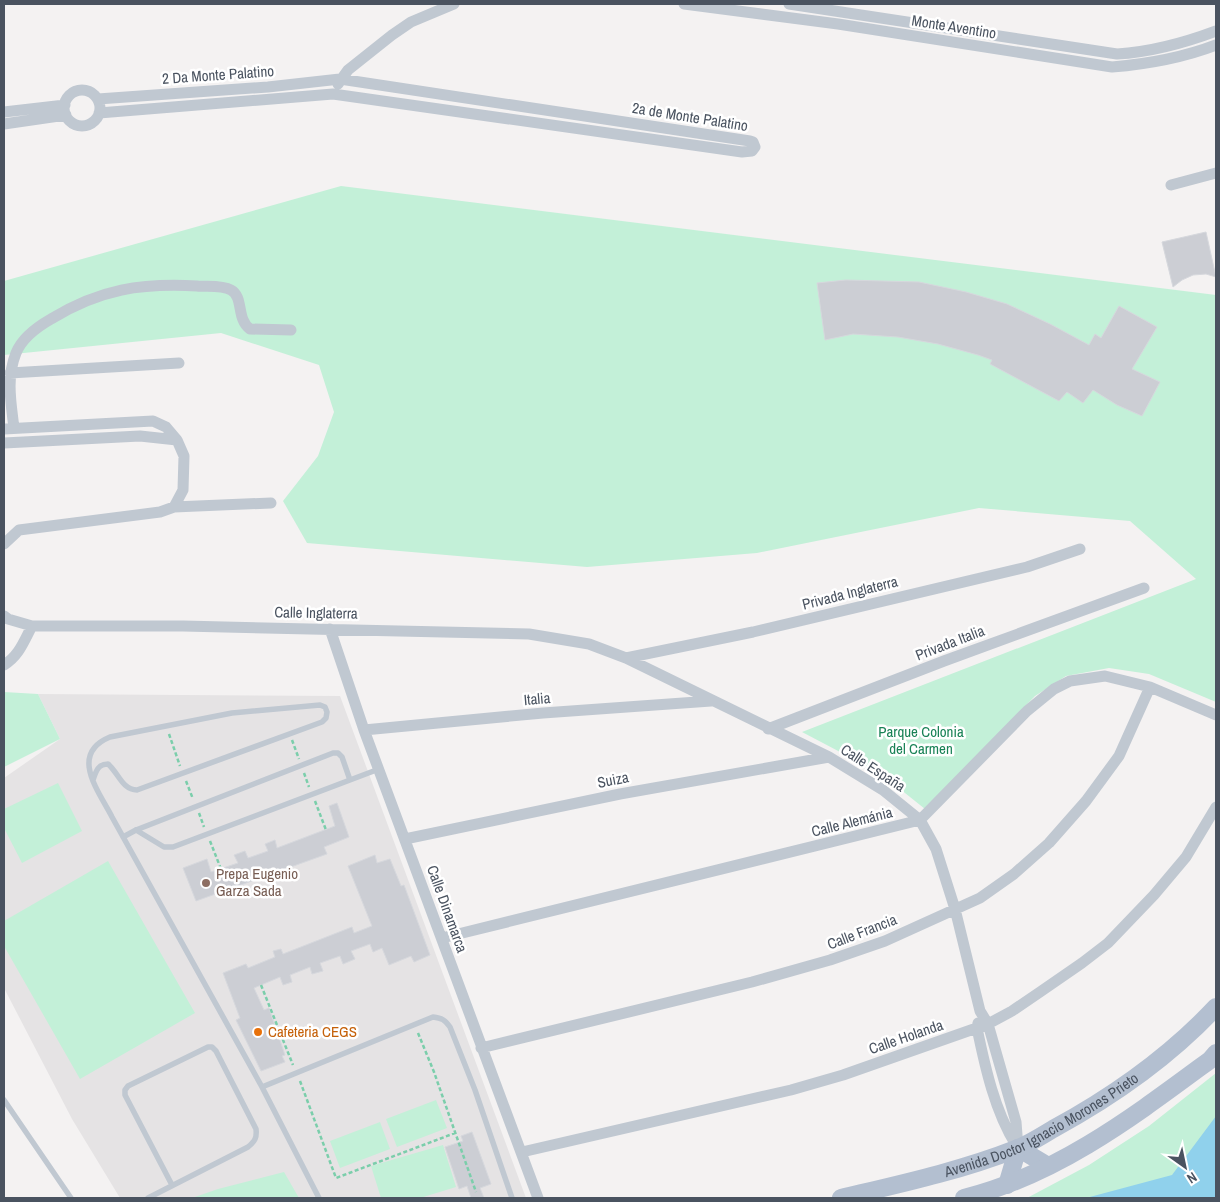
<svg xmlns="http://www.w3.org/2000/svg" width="1220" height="1202" viewBox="0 0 1220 1202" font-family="'Archivo Narrow',sans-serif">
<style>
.education{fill:#e5e3e4}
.green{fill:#c3f0d8}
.water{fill:#90d1ec}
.building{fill:#ccced4;stroke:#d6d8dd}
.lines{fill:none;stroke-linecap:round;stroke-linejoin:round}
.path{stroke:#7bceab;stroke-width:2.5;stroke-dasharray:4 2.5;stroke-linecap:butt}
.lane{stroke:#c0c8d1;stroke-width:5.5}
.street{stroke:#c0c8d1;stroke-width:11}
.primary{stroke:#b3bfd0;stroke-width:18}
.education-dot{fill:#8d6e63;stroke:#fff;stroke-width:2}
.food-dot{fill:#e8710a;stroke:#fff;stroke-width:2}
.labels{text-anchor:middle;stroke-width:5;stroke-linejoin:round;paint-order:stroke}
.street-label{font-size:15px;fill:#4a5360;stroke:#fff}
.park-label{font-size:15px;fill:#198256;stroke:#fff}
.education-label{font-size:15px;fill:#785e54;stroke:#fff;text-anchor:start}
.food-label{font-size:15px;fill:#c56008;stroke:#fff;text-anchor:start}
</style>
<rect width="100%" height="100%" fill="#f4f2f2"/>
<path class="education" d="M38 694 340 696 526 1198H120L72 1119 4 988V778L60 739Z"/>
<path class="green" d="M341 186 1216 295V702L1149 674 1109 668 1066 676 1035 696 925 809 880 773 802 732 1196 579 1130 521 979 508 757 553 587 567 307 543 283 501 318 456 334 412 319 365 221 333 4 355V281Z
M4 692 38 694 60 739 4 767Z
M58 783 82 831 22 863 4 828V809Z
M108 861 195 1013 80 1079 4 946V921Z
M1216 1073V1198H1027L1089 1165 1149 1126Z
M436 1100 447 1128 397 1147 386 1119Z
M380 1122 390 1149 340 1168 330 1141Z
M443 1145 456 1187 420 1198H381L371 1166Z
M284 1172 299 1198H192L218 1189Z"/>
<path class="water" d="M1216 1116V1198H1086L1172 1175Z"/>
<path class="building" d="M1206 232 1216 277 1206 274 1193 275 1182 280 1173 287 1162 242Z
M846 280 919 282 966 292 1007 304 1050 324 1089 345 1095 334 1101 338 1119 306 1157 327 1132 369 1160 382 1142 416 1117 405 1093 390 1083 403 1067 392 1059 401 990 364 992 360 978 355 938 344 898 337 853 334 825 340 817 283Z
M337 803 349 837 324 847 327 854 196 901 183 868 207 859 211 872 238 863 234 855 245 851 248 858 268 851 265 844 275 840 277 848 335 826 329 806Z
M375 855 377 863 390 859 401 886 404 885 430 955 414 962 411 956 389 965 382 948 373 952 370 944 351 951 355 959 343 964 340 956 320 963 323 971 312 974 310 967 290 975 292 982 283 985 280 977 254 988 264 1010 269 1008 285 1055 282 1056 285 1062 261 1071 236 1020 240 1018 223 973 246 964 248 968 275 957 273 951 281 949 283 954 352 927 354 933 372 926 348 866Z
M472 1132 491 1184 480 1188 484 1198H471L467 1186 459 1189 445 1147 463 1141 461 1136Z"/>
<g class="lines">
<path class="path" d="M169 734 180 766
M292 740 299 759
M304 773 309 787
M186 781 193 799
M315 801 326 830
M199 813 204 827
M210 841 221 869
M261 985 293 1065
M418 1033 434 1072 476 1192
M300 1081 336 1178 455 1133"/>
<path class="lane" d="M93 780C96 771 98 764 108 764 118 772 122 790 137 790L322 722 326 718 327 712 325 707 320 705 232 713 110 737C69 754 98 790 112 817L262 1087 319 1198
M136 830 164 847H173L379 769
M123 837 136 830 333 753H338L342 757 350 780
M262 1087 433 1017C442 1018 445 1020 450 1027L475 1090 512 1198
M4 1100 71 1198
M148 1198 248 1147C255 1141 257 1138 256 1129L216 1051 212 1047H208L128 1086 125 1090V1095L172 1185"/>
<path class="street" d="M684 4 838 24 1112 67C1148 64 1182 58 1216 45
M789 4 1117 54C1152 52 1184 43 1216 31
M338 84 348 70 392 35 411 22 454 4
M64 108a18 18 0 1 1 36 0a18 18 0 1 1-36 0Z
M98 99 268 87 340 79 750 141 753 142 755 147 752 151 742 152 333 94 99 113
M4 112 65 105
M4 124 66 115
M1171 185 1216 173
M10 373 179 363
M14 428C11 403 6 378 16 353 22 338 37 327 51 319 100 289 141 283 197 286 207 287 222 285 231 290 244 297 236 319 250 329L291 330
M4 429 153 421 166 427 177 440
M4 443 140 436 177 440 184 456 183 490 174 507 160 512 19 530 4 544
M174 507 271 503
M4 616 8 619 32 626H183L529 634 589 644 626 658 829 757 883 790 920 820 936 849 955 909 980 1011 988 1024 1016 1122 1018 1148
M330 629 364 730 538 1198
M626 658 753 632 1027 567 1080 549
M4 665C19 656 24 641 32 626
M768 729 944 661 1144 588
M364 730 543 713 711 701
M405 839 620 794 829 757
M442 938 920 820 1027 711 1054 689 1070 681 1105 676 1150 687 1216 715
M978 1023 977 1028C985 1067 995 1112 1016 1145
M481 1048 752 982 830 960 885 941 980 898 1014 874 1049 843 1086 801 1119 756 1150 687
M522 1152 791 1090 843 1075 988 1024 1012 1011 1040 992 1082 963 1108 943 1154 895 1186 857 1216 807"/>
<g class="primary">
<path d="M1007 1185 1018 1148 1048 1166"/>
<path id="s1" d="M841 1198C900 1184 960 1171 1016 1149 1029 1144 1041 1136 1053 1129 1112 1097 1170 1056 1216 1007"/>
<path d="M964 1198C1057 1175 1134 1116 1210 1060L1216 1053"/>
</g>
</g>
<circle class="education-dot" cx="206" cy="883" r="5"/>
<circle class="food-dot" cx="258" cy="1032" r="5"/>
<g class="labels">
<g class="street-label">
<text transform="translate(954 27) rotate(9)" y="5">Monte Aventino</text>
<text transform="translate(218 75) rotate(-4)" y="5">2 Da Monte Palatino</text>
<text transform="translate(690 117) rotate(9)" y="5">2a de Monte Palatino</text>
<text transform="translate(850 593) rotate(-14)" y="5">Privada Inglaterra</text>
<text transform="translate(316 613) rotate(1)" y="5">Calle Inglaterra</text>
<text transform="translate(950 643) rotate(-21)" y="5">Privada Italia</text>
<text transform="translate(537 699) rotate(-5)" y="5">Italia</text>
<text transform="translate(873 768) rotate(33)" y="5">Calle España</text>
<text transform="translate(613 780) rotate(-11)" y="5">Suiza</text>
<text transform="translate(852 822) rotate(-14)" y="5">Calle Alemánia</text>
<text transform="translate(447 909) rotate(70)" y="5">Calle Dinamarca</text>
<text transform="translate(862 932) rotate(-21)" y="5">Calle Francia</text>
<text transform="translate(906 1037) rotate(-19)" y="5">Calle Holanda</text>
<text dy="5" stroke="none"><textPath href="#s1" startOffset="215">Avenida Doctor Ignacio Morones Prieto</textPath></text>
</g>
<g class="park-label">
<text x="921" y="737">Parque Colonia<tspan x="921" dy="17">del Carmen</tspan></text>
</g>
<g class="education-label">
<text x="216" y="879">Prepa Eugenio<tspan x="216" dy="17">Garza Sada</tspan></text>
</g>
<g class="food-label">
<text x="268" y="1037">Cafeteria CEGS</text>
</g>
</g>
<rect width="1220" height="1202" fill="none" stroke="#4a5360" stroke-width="10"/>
<g transform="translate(1185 1167) rotate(147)" stroke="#ffffff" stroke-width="4" paint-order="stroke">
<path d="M0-4L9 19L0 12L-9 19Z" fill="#4a5360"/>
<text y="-8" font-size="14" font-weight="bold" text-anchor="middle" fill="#4a5360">N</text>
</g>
</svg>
